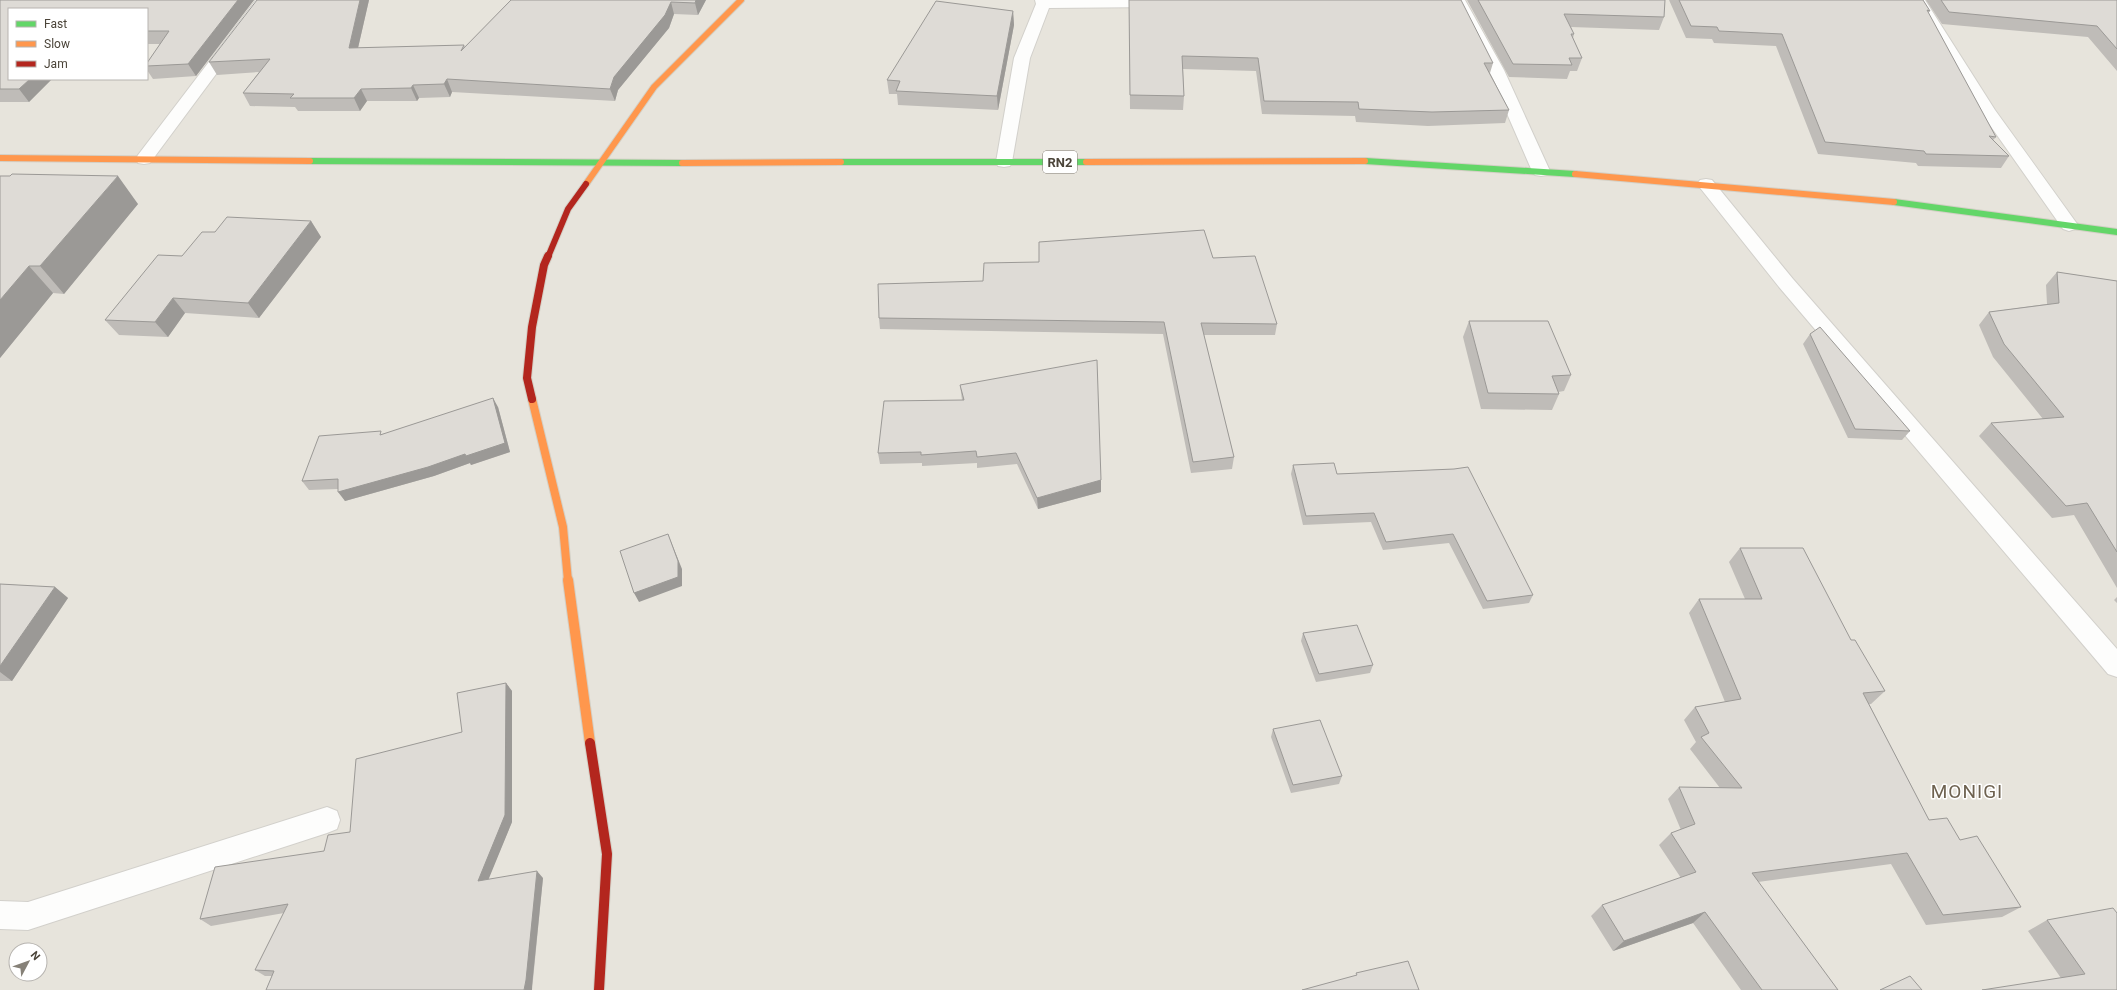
<svg xmlns="http://www.w3.org/2000/svg" width="2117" height="990" viewBox="0 0 2117 990" font-family="Roboto,sans-serif">
<style>
.residential{fill:#e7e4dc;fill-rule:evenodd}
.lines{fill:none;stroke-linecap:round;stroke-linejoin:round}
.street-casing{stroke:#d2d0cb;stroke-width:2}
.fast-casing{stroke:#d3cfc5;stroke-width:8}
.slow-far2-casing{stroke:#d3cfc5;stroke-width:8}
.slow-far1-casing{stroke:#d3cfc5;stroke-width:10}
.slow-casing{stroke:#d3cfc5;stroke-width:12}
.jam-far2-casing{stroke:#d3cfc5;stroke-width:8}
.jam-far1-casing{stroke:#d3cfc5;stroke-width:10}
.jam-casing{stroke:#d3cfc5;stroke-width:12}
.street{fill:#fdfdfc;fill-rule:evenodd}
.fast{stroke:#63d668;stroke-width:6}
.slow-far2{stroke:#ff974d;stroke-width:6}
.slow-far1{stroke:#ff974d;stroke-width:8}
.slow{stroke:#ff974d;stroke-width:10}
.jam-far2{stroke:#b3261e;stroke-width:6}
.jam-far1{stroke:#b3261e;stroke-width:8}
.jam{stroke:#b3261e;stroke-width:10}
.wall{fill:#bfbcb8}
.shaded-wall{fill:#9b9996}
.building{fill:#dedbd6;stroke:#9b9996}
.labels{text-anchor:middle;stroke-width:3;stroke-linejoin:round;paint-order:stroke}
.shield{fill:#fff;stroke:#817c74;stroke-width:1}
.shield-label{font-size:13px;font-weight:bold;fill:#4b4439}
.near-quarter-label{font-size:19px;letter-spacing:1px;fill:#6e6250;stroke:#fff}
</style>
<rect width="100%" height="100%" fill="#f4f2ee"/>
<path class="residential" d="M0 0H2117V990H0ZM9 9H147V79H9ZM16 950H40V974H16Z"/>
<g class="lines">
<g class="street-casing">
<path id="street" d="M256 0H271L150 163 144 164 138 163 136 159 138 155Z
M1035 0H1163L1165 3 1163 6 1158 7 1049 8 1030 58 1012 162 1010 166 1004 167 998 166 996 162 1014 58 1036 4Z
M1451 0H1465L1504 70 1550 171 1547 175 1541 176 1535 175 1532 171 1488 70Z
M1911 0H1925L1995 110 2075 221 2078 225 2075 229 2069 231 2063 229 1980 111Z
M1706 179 1712 180 1793 279 2117 649V677L2108 674 1779 287 1697 184 1700 180Z
M327 807 337 811 340 820 337 829 327 833 28 930 0 929V901L28 902Z"/>
</g>
<g class="fast-casing">
<path id="fast" d="M310 161 682 163
M1365 161 1575 174
M841 162H1086
M1894 202 2117 232"/>
</g>
<g class="slow-far2-casing">
<path id="slow-far2" d="M0 158 310 161
M1086 162 1365 161
M682 163 841 162
M1575 174 1894 202
M586 184 654 87 741 0"/>
</g>
<g class="slow-far1-casing">
<path id="slow-far1" d="M532 399 563 527 568 581"/>
</g>
<g class="slow-casing">
<path id="slow" d="M568 580 590 743"/>
</g>
<g class="jam-far2-casing">
<path id="jam-far2" d="M548 257 568 209 586 184"/>
</g>
<g class="jam-far1-casing">
<path id="jam-far1" d="M532 399 527 378 532 327 544 265 548 256"/>
</g>
<g class="jam-casing">
<path id="jam" d="M590 743 607 854 599 990"/>
</g>
<use href="#street" class="street"/>
<use href="#fast" class="fast"/>
<use href="#slow-far2" class="slow-far2"/>
<use href="#slow-far1" class="slow-far1"/>
<use href="#slow" class="slow"/>
<use href="#jam-far2" class="jam-far2"/>
<use href="#jam-far1" class="jam-far1"/>
<use href="#jam" class="jam"/>
</g>
<path class="wall" d="M0 0H254L196 76 153 79 147 70V63L160 44H147V9H9L52 79 29 102H0Z
M369 0 358 48 464 45 465 47 511 0H706L698 15 674 14 669 28 618 90 615 101 452 92 450 97 419 98 417 101H367L360 111H298L295 107 250 106 243 93 259 72 217 75 209 62Z
M1129 0 1493 63 1490 73 1509 110 1505 123 1428 126 1356 122 1355 116 1262 114 1256 71 1183 69 1184 96 1183 110 1130 109Z
M1467 0H1665L1664 17 1659 30 1571 27 1574 34 1573 38 1582 58 1577 71H1570L1567 79 1509 77Z
M1669 0H1923L1930 11 1928 13 1996 137 1993 140 2009 156 2001 168 1918 166 1916 163 1818 154 1776 46 1714 43 1712 39 1686 38Z
M1926 0H2117V71L2088 37 1942 24Z
M1013 11 1014 25 998 110 898 105 897 94H889L887 80Z
M10 176 138 204 64 294 53 293 0 358Z
M311 221 321 237 259 318 185 313 168 337 119 335 105 320 182 256 215 232Z
M1213 258 1277 324 1275 335H1204L1234 457 1232 469 1191 473 1163 334 880 329 879 318 1039 262Z
M2057 272 2117 281V588L2074 515 2052 518 1979 436 1991 423 2043 419 1993 357 1979 325 1989 312 2047 304 2046 285Z
M1469 321 1571 375 1564 391 1558 392 1559 394 1552 410 1481 409 1463 337Z
M1810 334 1910 431 1902 440 1848 438 1803 344Z
M960 385 1101 480V492L1038 509 1017 464 977 468V463L922 466V463L880 464 878 453 962 400Z
M498 407 510 452 471 465 470 463 434 476 345 501 338 489 309 490 302 481 383 434Z
M1293 465 1337 474 1454 469 1533 595 1529 603 1483 609 1449 543 1383 550 1371 522 1303 525 1291 474Z
M1740 548 1851 640 1885 691 1871 704H1869L1929 820 1960 840 2021 907 2002 917 1926 925 1891 864 1758 882 1838 990H1741L1693 923 1613 951 1591 916 1602 905 1681 878 1659 845 1671 833 1681 830 1668 799 1679 787 1720 788 1690 749 1696 742 1684 720 1695 707 1725 702 1689 613 1699 599H1745L1729 562Z
M0 584 55 587 68 598 12 681H0Z
M2117 597V603L2114 600Z
M1303 633 1373 665 1370 673 1316 682 1301 641Z
M506 683 512 691V822L488 879 543 878 532 990H266L272 976H265L255 970 284 913 211 926 200 919 324 851 350 832 462 732Z
M1273 729 1342 776 1339 784 1291 793 1271 737Z
M2047 920 2117 990 2061 978 2028 931Z"/>
<path class="shaded-wall" d="M238 0H254L196 76 188 64Z
M360 0H369L355 61 349 48Z
M696 0H706L698 15 695 3Z
M671 2 674 14 669 28 618 90 615 101 610 89 614 77Z
M1013 11 1014 25 998 110 997 96Z
M30 79H52L29 102 19 89Z
M447 79 452 92 450 97 444 84Z
M413 85 419 98 417 101 411 88Z
M361 89 367 101 360 111 354 98Z
M118 176 138 204 64 294 40 266Z
M311 221 321 237 259 318 248 303Z
M29 266 53 293 0 358V300Z
M173 298 185 313 168 337 155 322Z
M493 398 498 407 510 452 471 465 470 463 434 476 345 501 338 492Z
M1101 480V492L1038 509 1037 498Z
M668 534 682 569V586L639 602 634 593Z
M55 587 68 598 12 681 0 672V666Z
M506 683 512 691V822L485 888 478 881Z
M537 871 543 878 532 986V990H524Z
M1705 912 1693 923 1613 951 1624 941Z"/>
<path class="building" d="M0 0H238L188 64 147 66V63L169 31H147V9H9V79H30L19 89H0Z
M257 0H360L349 48 464 45 461 51 511 0H696L695 3 671 2 665 15 614 77 610 89 447 79 444 84 413 85 411 88 361 89 354 98H290L294 94 243 93 270 59 209 62Z
M1129 0H1461L1493 63H1484L1509 110 1432 112 1359 109 1358 102 1264 101 1258 58 1182 56 1184 96 1130 95Z
M1478 0H1665L1664 17 1564 14 1574 34H1571L1582 58H1569L1572 65 1513 64Z
M1679 0H1923L1930 11 1927 10 1996 137 1989 136 2009 156 1926 154 1924 151 1825 142 1782 34 1719 31 1717 27 1691 26Z
M1941 0H2117V49L2097 26 1949 12Z
M936 1 1013 11 997 96 896 91 900 81 887 80Z
M12 174 118 176 40 266H29L0 300V176H10Z
M227 217 311 221 248 303 173 298 155 322 105 320 158 255 182 256 202 232H215Z
M1204 230 1213 258 1255 256 1277 324 1201 323 1234 457 1193 462 1164 322 879 318 878 284 983 281 984 263 1039 262V242Z
M2057 272 2117 281V552L2087 503 2066 506 1991 423 2064 417 2004 344 1989 312 2059 303Z
M1469 321H1548L1571 375 1552 376 1559 394 1488 393Z
M1820 327 1910 431 1855 429 1810 334Z
M1097 360 1101 480 1037 498 1016 453 977 457 976 451 921 455V452L878 453 884 401 964 400 960 385Z
M493 398 505 443 466 456 465 454 428 467 338 492V479L302 481 319 436 381 431 380 435Z
M1334 463 1337 474 1454 469 1468 467 1533 595 1487 601 1453 534 1386 542 1374 513 1306 516 1293 465Z
M668 534 678 561V577L634 593 620 551Z
M1740 548H1803L1851 640H1855L1885 691 1863 693 1929 820 1947 818 1960 840 1977 836 2021 907 1943 915 1907 853 1752 873 1838 990H1762L1705 912 1624 941 1602 905 1696 872 1671 833 1695 824 1679 787 1742 788 1701 737 1709 733 1695 707 1741 699 1699 599H1762Z
M0 584 55 587 0 666Z
M1357 625 1373 665 1319 674 1303 633Z
M506 683 505 815 478 881 537 871 526 980 524 990H266L274 971 255 970 288 904 200 919 215 867 324 851 328 835 350 832 356 759 462 732 457 693Z
M1320 720 1342 776 1293 785 1273 729Z
M2113 908 2117 913V990H1982L2085 974 2047 920Z
M1408 961 1419 990H1302L1357 975 1356 973Z
M1910 976 1922 990H1880Z"/>
<g class="labels">
<rect class="shield" x="1043" y="151" width="34" height="22" rx="3"/>
<g class="shield-label">
<text x="1060" y="167">RN2</text>
</g>
<g class="near-quarter-label">
<text x="1967" y="798">MONIGI</text>
</g>
</g>
<rect x="8" y="8" width="140" height="72" fill="#ffffff" stroke="#b7b4b0"/>
<rect x="16" y="21" width="20" height="6" fill="#63d668" stroke="#b7b4b0"/>
<text x="44" y="28" font-size="12" fill="#4b4439">Fast</text>
<rect x="16" y="41" width="20" height="6" fill="#ff974d" stroke="#b7b4b0"/>
<text x="44" y="48" font-size="12" fill="#4b4439">Slow</text>
<rect x="16" y="61" width="20" height="6" fill="#b3261e" stroke="#b7b4b0"/>
<text x="44" y="68" font-size="12" fill="#4b4439">Jam</text>
<g transform="translate(28 962) rotate(49)"><circle r="19" fill="#ffffff" stroke="#b7b4b0"/>
<path d="M0-3L7 15L0 10L-7 15Z" fill="#868178"/>
<text y="-6" font-size="11" font-weight="bold" text-anchor="middle" fill="#4b4439">N</text>
</g>
</svg>
